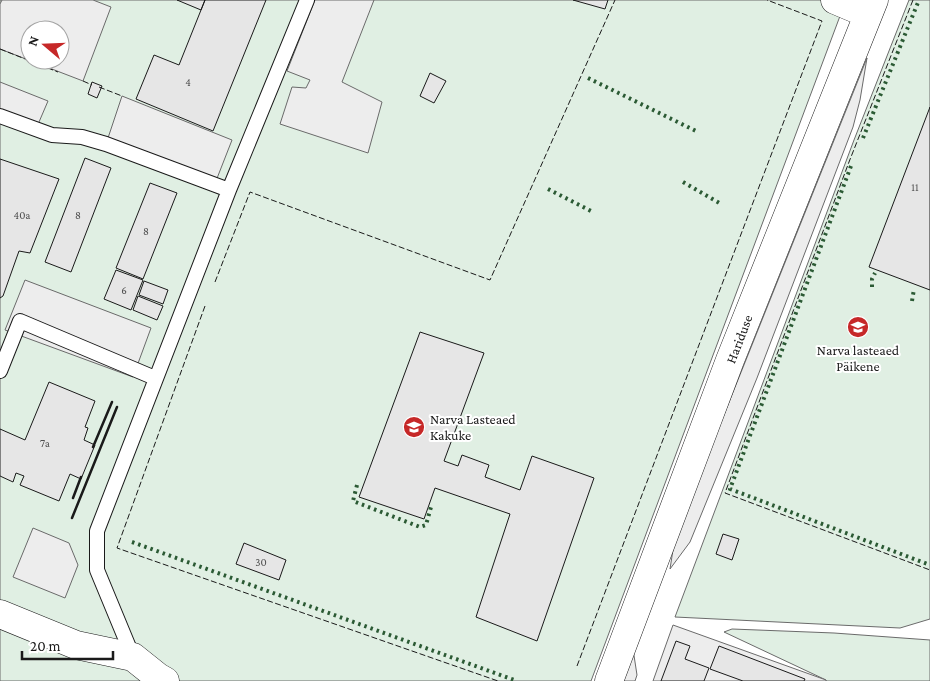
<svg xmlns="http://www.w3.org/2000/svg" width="930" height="681" viewBox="0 0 930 681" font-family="'Crimson Pro',serif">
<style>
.green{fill:#e0efe3;stroke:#6a6a6a;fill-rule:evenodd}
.parking{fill:#ededed;stroke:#6a6a6a;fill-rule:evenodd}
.building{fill:#e6e6e6;stroke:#1a1a1a}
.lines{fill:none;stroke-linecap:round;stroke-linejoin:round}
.lane-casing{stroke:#1a1a1a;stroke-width:16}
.street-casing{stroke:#1a1a1a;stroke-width:29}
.lane{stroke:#fff;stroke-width:14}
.street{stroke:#fff;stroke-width:28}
.hedge{stroke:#2b5a34;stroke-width:4;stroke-dasharray:2.5 4;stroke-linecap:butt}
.fence{stroke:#1a1a1a;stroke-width:1;stroke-dasharray:6 2.5;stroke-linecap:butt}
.wall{stroke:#1a1a1a;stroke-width:2.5}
.labels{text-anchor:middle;stroke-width:4;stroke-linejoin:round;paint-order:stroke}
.number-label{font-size:11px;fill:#4d4d4d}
.street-label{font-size:14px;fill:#1a1a1a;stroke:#fff}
.poi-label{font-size:14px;fill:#1a1a1a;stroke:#fff}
</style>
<rect width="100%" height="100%" fill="#fff"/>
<path class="green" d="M0 0H846L591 681H0ZM30 30H60V60H30Z
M909 0H930V619L900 628 675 617 854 140Z
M732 629 834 633 930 640V681H826V680L724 632Z"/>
<path class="parking" d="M2 0H93L111 7 83 81 0 49V4ZM30 30H60V60H30Z
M315 0H374L342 82 382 102 368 153 280 124 292 87 306 88 310 80 287 71Z
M867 58 860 100 853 127 757 378 690 542 670 569 675 537Z
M0 82 48 101 36 129 0 116Z
M122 96 232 140 214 186 106 144Z
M25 280 151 328 133 377 5 330Z
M33 528 69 543 78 565 65 598 13 577Z
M673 625 826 680V681H653Z
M633 649 637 675 635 681H620Z"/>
<path class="building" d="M177 0H205L201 10Z
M205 0H266L213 131 136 99 154 55 179 65Z
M573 0H608L605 9Z
M430 73 446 81 434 103 420 96Z
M92 82 102 86 97 98 88 94Z
M930 107V290L869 267Z
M85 158 111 168 71 272 45 262Z
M0 159 59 179 30 253 19 251 3 296 0 298Z
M150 183 177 193 143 279 116 268Z
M116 270 143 280 131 310 104 299Z
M144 281 168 290 163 304 139 295Z
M138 296 163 306 157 320 133 310Z
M420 332 484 353 444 461 458 466 462 455 489 465 485 477 520 490 532 456 594 478 537 641 476 617 510 514 435 488 424 519 359 497Z
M49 382 95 401 85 427 88 428 84 440 95 445 81 479 70 474 59 501 20 485 24 476 16 473 13 482 0 476V429L25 440Z
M723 534 739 539 732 560 716 554Z
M244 543 286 560 279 580 236 564Z
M676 641 690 646 685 659 709 668 704 681H661Z
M719 646 805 679 804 681H743L710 669Z"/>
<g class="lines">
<g class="lane-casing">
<path id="lane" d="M0 116 52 135 82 137 106 144 229 190
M0 371 20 321 155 378
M133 657 97 570V531L229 190 307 0"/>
</g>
<g class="street-casing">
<path id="street" d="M835 0 868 14
M0 614 76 645 133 657 158 677 165 681
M609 681 730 360 874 0"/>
</g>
<use href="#lane" class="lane"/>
<use href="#street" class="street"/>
<path class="hedge" d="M588 78 698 132
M863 138 919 0
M851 166 730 489 930 565
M683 182 721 204
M548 189 593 212
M872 287V279L875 273
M912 301 914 289
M357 485 353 501 420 527 426 525 431 507
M132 542 517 681"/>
<path class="fence" d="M913 0 849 162 725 493 930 570
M0 49 58 72
M83 81 92 85
M99 87 122 96
M215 282 250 192 490 280 615 0
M205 306 117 548 498 681
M577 666 822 21 767 0"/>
<path class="wall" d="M93 447 112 402
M73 498 81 477
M72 518 117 407"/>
</g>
<defs>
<g id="school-disc" transform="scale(1.125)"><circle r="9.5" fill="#c62828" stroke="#fff"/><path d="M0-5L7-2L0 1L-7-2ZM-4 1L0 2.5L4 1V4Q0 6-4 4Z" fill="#fff"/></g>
</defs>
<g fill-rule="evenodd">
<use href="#school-disc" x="858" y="327"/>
<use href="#school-disc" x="414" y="427"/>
</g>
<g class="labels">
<g class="number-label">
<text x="188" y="86">4</text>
<text x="915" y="191">11</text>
<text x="22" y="219">40a</text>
<text x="78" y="219">8</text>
<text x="146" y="235">8</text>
<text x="124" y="294">6</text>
<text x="45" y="447">7a</text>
<text x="261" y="566">30</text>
</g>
<g class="street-label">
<text transform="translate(739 339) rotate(-69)" y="5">Hariduse</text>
</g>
<g class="poi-label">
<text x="858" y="355">Narva lasteaed<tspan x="858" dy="16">Päikene</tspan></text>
<text x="430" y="424" text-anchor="start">Narva Lasteaed<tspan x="430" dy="16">Kakuke</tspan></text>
</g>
</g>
<g transform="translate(45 45) rotate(289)"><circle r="24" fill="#ffffff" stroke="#a3a3a3"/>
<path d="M0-4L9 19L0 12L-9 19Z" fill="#c62828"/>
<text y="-8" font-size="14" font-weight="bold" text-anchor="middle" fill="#1a1a1a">N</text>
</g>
<path d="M22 651v8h91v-8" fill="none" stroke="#1a1a1a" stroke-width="2.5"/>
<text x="30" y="651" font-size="15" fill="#1a1a1a" stroke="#ffffff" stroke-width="4" paint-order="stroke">20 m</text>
</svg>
